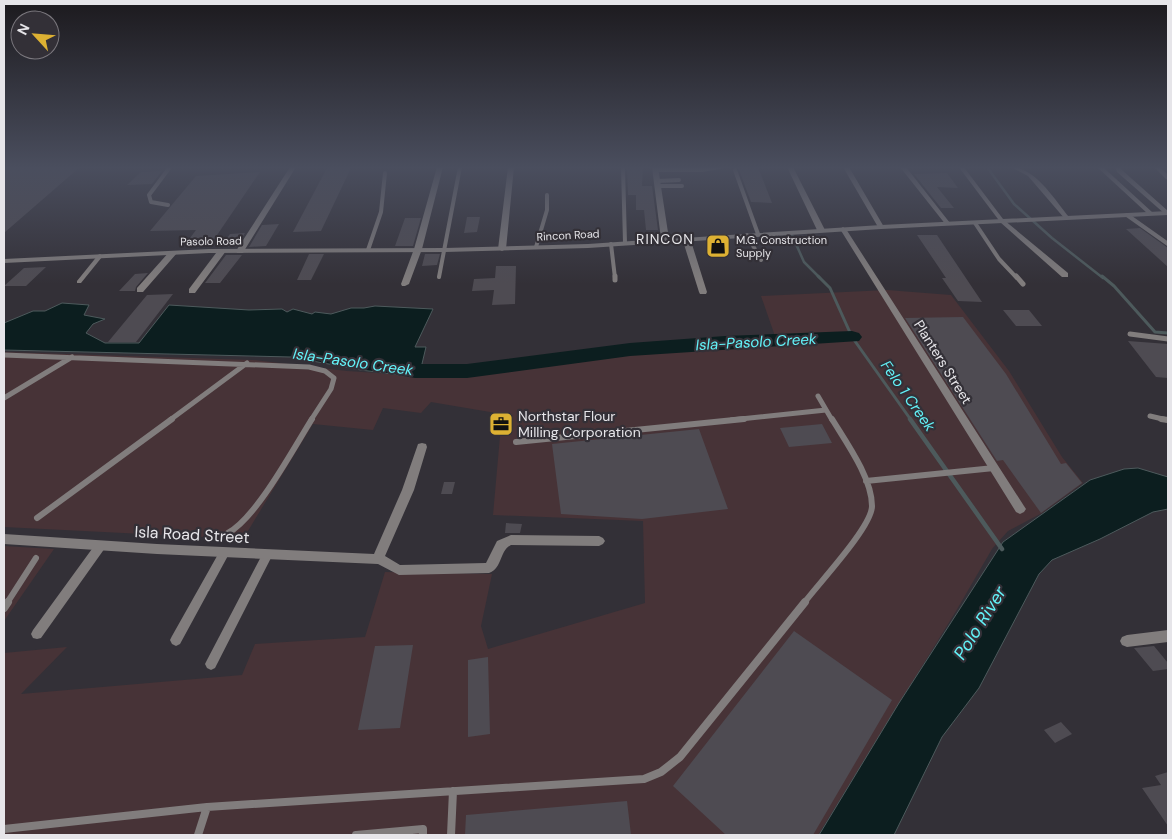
<svg xmlns="http://www.w3.org/2000/svg" width="1172" height="839" viewBox="0 0 1172 839" font-family="'DM Sans',sans-serif">
<style>
.industrial{fill:#473337}
.water{fill:#0c1e1f;stroke:#4d5a5c}
.lines{fill:none;stroke-linecap:round;stroke-linejoin:round}
.stream-far2{stroke:#4d5a5c;stroke-width:2.5}
.stream-far1{stroke:#4d5a5c;stroke-width:3}
.stream{stroke:#4d5a5c;stroke-width:4.5}
.river{fill:#0c1e1f;fill-rule:evenodd}
.building{fill:#4e4b52}
.service-far3{stroke:#817d7d;stroke-width:4}
.service-far2{stroke:#817d7d;stroke-width:5}
.service-far1{stroke:#817d7d;stroke-width:6}
.service{stroke:#817d7d;stroke-width:8}
.pedestrian{fill:#817d7d;fill-rule:evenodd}
.minor{fill:#817d7d;fill-rule:evenodd}
.tertiary{fill:#817d7d;fill-rule:evenodd}
.labels{text-anchor:middle;stroke-width:4.5;stroke-linejoin:round;paint-order:stroke}
.far-street-label{font-size:11px;fill:#e6e5e9;stroke:#333037}
.far-poi-label{font-size:11px;fill:#e6e5e9;stroke:#333037;text-anchor:start}
.far-quarter-label{font-size:14px;letter-spacing:1px;fill:#e6e5e9;stroke:#333037}
.street-label{font-size:14px;fill:#e6e5e9;stroke:#333037}
.poi-label{font-size:14px;fill:#e6e5e9;stroke:#333037;text-anchor:start}
.water-label{font-size:15px;font-style:italic;fill:#63f3f9;stroke:#333037}
.near-street-label{font-size:16px;fill:#e6e5e9;stroke:#333037}
.near-water-label{font-size:18px;font-style:italic;fill:#63f3f9;stroke:#333037}
</style>
<rect width="100%" height="100%" fill="#333037"/>
<path class="industrial" d="M887 290 951 295 1009 371 1062 457 1083 483 1042 513 1008 531 992 549 956 611 818 835H4V653L67 647 21 694 242 675 255 644 365 637 385 572 492 574 481 626 488 649 645 603 643 521 493 515 502 414 431 402 421 413 383 408 373 430 313 424 243 539 4 527V352L253 360 347 371 438 377 508 370 566 357 776 339 761 296Z
M4 546 54 549 4 621Z"/>
<path class="water" d="M62 303 89 305 84 315 105 319 93 324 86 333 105 343H139L169 305 249 310 282 309 287 312 293 309 312 314 315 312 331 314 351 308H364L375 306 433 309 415 347H426L421 368 423 371 420 375H400L361 370 291 357 4 350V323L33 311H45Z
M1138 468 1168 477V509L1153 512 1100 539 1052 560 1039 574 979 688 942 737 894 835H819L899 703 1003 542 1090 480 1124 469Z"/>
<g class="lines">
<path class="stream-far2" d="M987 167 1014 204 1052 238 1103 278
M792 235 804 262 820 278"/>
<path class="stream-far1" d="M818 276 830 288 852 337 911 420
M1102 276 1114 286 1155 332 1168 333"/>
<path class="stream" d="M910 419 1002 549"/>
<path class="river" d="M852 331 859 333 862 337 859 341 630 356 467 378H415L383 372 380 367 383 362 391 360 415 364H467L630 343 725 336Z"/>
</g>
<path class="building" d="M4 167H80L4 233Z
M627 167H643L642 186H652L658 230H646L644 210H636V195H628Z
M738 167H758L772 203 751 202Z
M327 168H351L321 231 293 232Z
M162 171 152 184 127 185 141 172Z
M260 172 213 241 187 242 196 230 150 231 196 176Z
M947 173 958 188 937 187 954 208H941L914 174Z
M467 217H480L477 232 464 233Z
M405 218H421L413 246H395Z
M279 224 266 246 249 247 262 225Z
M1140 228 1168 248V267L1126 229Z
M245 233 236 247H221L230 234Z
M917 235H937L982 302 958 301 942 278H946Z
M309 254H324L311 280H297Z
M425 254H440L437 265 422 266Z
M226 255H242L220 283H205Z
M496 266H516L515 304 492 305 494 290 472 291 474 279 495 278Z
M46 267 26 286H4L24 268Z
M148 273 136 287 135 291H119L135 274Z
M173 294 136 342H108L147 295Z
M1003 310H1029L1042 326H1016Z
M963 317 1006 374 1061 464 1066 463 1082 483 1041 513 1003 460 997 461 905 318Z
M1128 341 1168 344V378L1156 377Z
M822 424 832 443 789 447 780 428Z
M699 429 728 509 642 519 561 514 552 444Z
M444 482H455L452 494H441Z
M506 523 522 524 520 533H505Z
M794 631 892 700 813 835H726L673 786Z
M413 645 400 728 358 730 375 646Z
M1154 646 1168 663V669L1153 671 1134 648Z
M488 657 490 734 468 737V660Z
M1061 722 1072 734 1055 743 1044 730Z
M1168 772V826L1142 788 1161 785 1155 776Z
M627 801 631 835H465L466 815Z"/>
<g class="lines">
<path class="service-far3" d="M623 167 625 243
M962 168 1002 221
M656 170H702L720 167
M735 170 758 234
M657 181 679 180
M658 186H682
M168 205 151 202 149 195 170 167
M1127 215 1168 244
M975 223 999 259 1017 278
M747 235 761 260
M611 244 615 278
M536 247 547 210V195
M368 250 381 212 385 173
M439 277 460 167"/>
<path class="service-far2" d="M615 276V280
M1016 276 1023 284
M1130 334 1168 339
M4 355 309 367 325 371 334 378 331 389 311 420
M818 396 832 420
M4 398 72 357
M1150 416 1167 420
M170 420 247 363
M731 420 826 410"/>
<path class="service-far1" d="M1161 419 1168 420
M516 442 744 419
M866 481 994 468
M37 518 172 419
M228 533C257 517 293 449 312 419
M7 603 36 558
M804 603C818 584 872 527 872 506 872 478 846 442 832 419"/>
<path class="service" d="M4 608 8 602
M4 829 207 807 644 779 661 772 680 757 805 602
M198 835 207 807
M356 835 423 829V835
M451 835 453 791"/>
<path class="pedestrian" d="M100 254 103 256 102 257 81 283H77V281L98 255Z
M101 541 105 542 106 545 105 548 41 638 37 639 33 638 31 634 33 630 97 542Z
M225 548 229 549 230 552 180 644 176 646 172 644 170 640 172 636 221 549Z
M268 550 272 551 273 554 215 668 211 670 207 668 205 664 207 660 264 551Z"/>
<path class="minor" d="M290 167H296L244 251 243 253H237L236 251Z
M437 167H443L422 249 409 284 405 286H402L401 284 414 249Z
M508 167H514L506 249 502 251 498 249Z
M787 167H793L825 230 823 231 817 230Z
M843 167H849L884 227 883 228 878 227Z
M900 167H906L950 223V225H946Z
M1011 167C1035 167 1055 200 1069 217V219H1065L1028 176Z
M1097 167H1103L1152 212V214H1148Z
M1115 167H1121L1122 170 1168 211V215L1165 214 1117 172Z
M1154 167H1160L1168 175V180L1166 179Z
M1000 220H1004L1068 273V277H1062L1000 222Z
M843 227 846 229 1024 506 1026 509 1024 512 1020 514 1016 512 840 229Z
M683 236 690 238 707 292 706 294H700L699 292 682 238Z
M219 249H225L226 251 195 293H189V289Z
M170 251H173L177 253 143 292H137V288Z
M422 443 426 444 427 447 414 490 385 556 400 565 486 563 497 541 511 535 599 536 603 538 605 541 603 544 599 546 511 545C499 551 503 568 489 573L399 575 378 564 157 554 4 544V534L157 544 374 554 402 490 417 447 418 444Z
M1168 630V642L1127 647 1122 645 1120 641 1122 637 1127 635Z"/>
<path class="tertiary" d="M652 167H658L669 239 881 225 1168 211V215L881 229 588 248 445 252 209 253 4 263V259L209 249 445 248 588 244 661 239Z"/>
</g>
<linearGradient id="sky" x2="0" y2="1"><stop stop-color="#1c1a1e"/><stop offset="0.59" stop-color="#4a4e5e"/><stop offset="1" stop-color="#4a4e5e" stop-opacity="0"/></linearGradient>
<rect width="1172" height="284" fill="url(#sky)"/>
<defs>
<g id="shop-square" transform="scale(1.25)"><rect x="-9" y="-9" width="18" height="18" rx="4" fill="#ddb133" stroke="#333037"/><path d="M-5-2.5h2.3a2.7 3.5 0 0 1 5.4 0H5L5.5 6h-11ZM-1.5-2.5h3a1.5 2.3 0 0 0-3 0Z" fill="#111"/></g>
<g id="office-square" transform="scale(1.25)"><rect x="-9" y="-9" width="18" height="18" rx="4" fill="#ddb133" stroke="#333037"/><path d="M-6-3h4V-5.5h4V-3h4V5H-6ZM-1-4.5V-3h2v-1.5ZM-6 0V1H6V0Z" fill="#111"/></g>
</defs>
<g fill-rule="evenodd">
<use href="#shop-square" x="718" y="246"/>
<use href="#office-square" x="501" y="424"/>
</g>
<g class="labels">
<g class="far-street-label">
<text transform="translate(568 235) rotate(-3)" y="4">Rincon Road</text>
<text transform="translate(211 241) rotate(-1)" y="4">Pasolo Road</text>
</g>
<g class="far-poi-label">
<text x="736" y="244">M.G. Construction<tspan x="736" dy="13">Supply</tspan></text>
</g>
<g class="far-quarter-label">
<text x="665" y="244">RINCON</text>
</g>
<g class="street-label">
<text transform="translate(943 362) rotate(58)" y="5">Planters Street</text>
</g>
<g class="poi-label">
<text x="518" y="421">Northstar Flour<tspan x="518" dy="16">Milling Corporation</tspan></text>
</g>
<g class="water-label">
<text transform="translate(756 342) rotate(-3)" y="5">Isla-Pasolo Creek</text>
<text transform="translate(353 362) rotate(8)" y="5">Isla-Pasolo Creek</text>
<text transform="translate(908 396) rotate(55)" y="5">Felo 1 Creek</text>
</g>
<g class="near-street-label">
<text transform="translate(192 534) rotate(3)" y="6">Isla Road Street</text>
</g>
<g class="near-water-label">
<text transform="translate(980 623) rotate(-58)" y="6">Polo River</text>
</g>
</g>
<rect width="1172" height="839" fill="none" stroke="#e6e5e9" stroke-width="10"/>
<g transform="translate(35 35) rotate(296)"><circle r="24" fill="#333037" stroke="#7b787e"/>
<path d="M0-4L9 19L0 12L-9 19Z" fill="#ddb133"/>
<text y="-8" font-size="14" font-weight="bold" text-anchor="middle" fill="#e6e5e9">N</text>
</g>
</svg>
